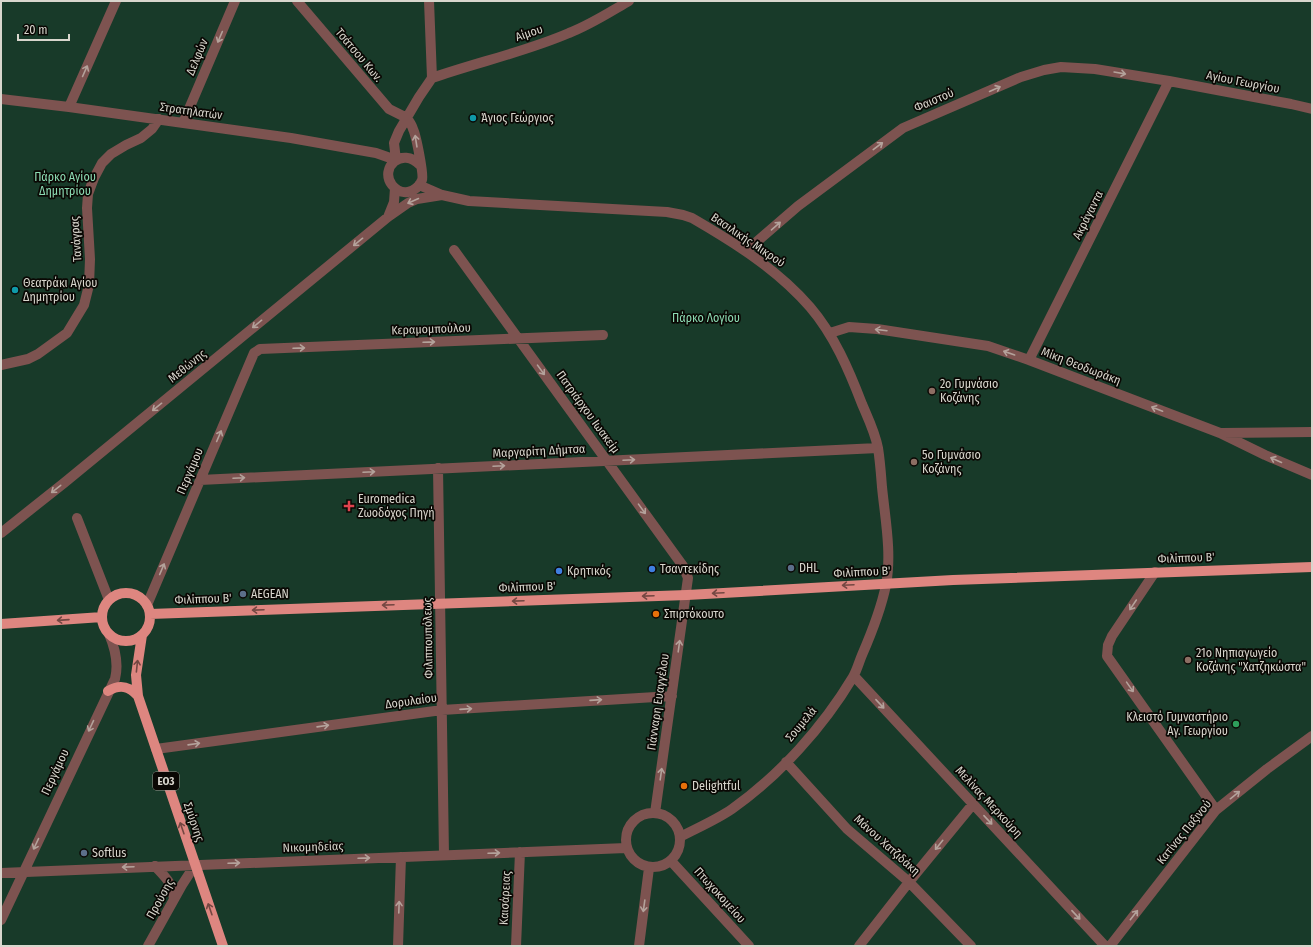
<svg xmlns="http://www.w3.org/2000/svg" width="1313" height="947" viewBox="0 0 1313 947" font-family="'Fira Sans Condensed',sans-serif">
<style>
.green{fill:#183a29}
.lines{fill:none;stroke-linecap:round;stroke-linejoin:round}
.minor{stroke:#7d5350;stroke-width:10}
.major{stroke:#de8680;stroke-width:10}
.oneway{stroke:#b4a29b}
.oneway2{stroke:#744742}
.culture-dot{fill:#0f9aa8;stroke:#0a0804;stroke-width:1.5}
.education-dot{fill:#8d6e63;stroke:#0a0804;stroke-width:1.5}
.health-dot{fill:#e0444e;stroke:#0a0804;stroke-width:1.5}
.service-dot{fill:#5c6f8a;stroke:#0a0804;stroke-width:1.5}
.shop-dot{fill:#3f7fe0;stroke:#0a0804;stroke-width:1.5}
.food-dot{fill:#e8710a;stroke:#0a0804;stroke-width:1.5}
.leisure-dot{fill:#2e9e5b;stroke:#0a0804;stroke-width:1.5}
.labels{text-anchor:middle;stroke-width:3.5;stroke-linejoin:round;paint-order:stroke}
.shield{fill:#0a0804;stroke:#9a9891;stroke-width:1}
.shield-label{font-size:11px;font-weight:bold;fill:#d8d6cd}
.street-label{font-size:12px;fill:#d8d6cd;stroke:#0a0804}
.poi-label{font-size:12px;fill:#d8d6cd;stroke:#0a0804;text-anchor:start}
.park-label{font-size:12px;fill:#8cdbb3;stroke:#0a0804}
</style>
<rect width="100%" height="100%" fill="#221e11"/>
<path class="green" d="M1 1H1312V946H1Z"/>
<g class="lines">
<path class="minor" d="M297 1 389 109 407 118
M432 78C478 62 525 52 569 33 590 25 610 12 629 1
M1 99 69 107 291 138 376 153 396 160 394 143 399 131 419 97 432 78 429 1
M69 107 116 1
M407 118C409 121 412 125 413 129 416 135 424 175 422 180 420 186 414 191 408 192 402 193 396 190 392 185 379 168 402 146 420 165
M183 123 235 1
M419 185 442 195 469 201 667 212 683 215 692 218C735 243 777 269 810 307 834 335 849 370 862 404 868 418 875 432 878 448 880 460 881 474 882 487 885 518 892 553 886 585 881 609 872 632 862 655 859 662 857 670 853 677 823 727 780 775 732 809 716 820 697 828 680 837
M388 217 394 202 395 188
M454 250 683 566 688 578 655 813
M746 251 798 206 903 128 1021 77 1044 70 1061 67 1095 69 1169 81 1291 104 1312 109
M830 333 849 327 877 329 988 346 1029 360 1220 433 1265 455 1312 475
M1029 360 1169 81
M1 365 28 359 38 354 67 333 84 305 89 285 90 259 87 208 88 194 94 178 102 163 111 154 126 145 141 138 152 129 159 119
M1222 433 1312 432
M438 468 444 855
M200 480 878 448
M77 518 109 600
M1 533 64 483 388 217 408 203 417 199 442 195
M1155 572 1112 636 1108 645 1107 656 1216 810
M147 605 254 353 260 349 603 335
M854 676 1105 946
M156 749 442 710 672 696
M786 762 847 829 909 882 971 946
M626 840a27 27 0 1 1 54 0a27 27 0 1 1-54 0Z
M671 861 749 946
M155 866C166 878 172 882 174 899
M1 873 626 848
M1 920 115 679C119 663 115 648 109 634
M148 946 182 885 195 865
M398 946 401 857
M516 946 520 852
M639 946 649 868
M859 946 909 882 973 804
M1110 946 1216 810 1267 769 1312 736"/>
<path class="major" d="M102 617a24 24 0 1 1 48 0a24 24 0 1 1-48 0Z
M150 614 687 595 953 580 1312 567
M1 624 102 617
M142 635 136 675 138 696 223 946
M108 691C120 684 129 686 138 696"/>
</g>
<defs><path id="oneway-shaft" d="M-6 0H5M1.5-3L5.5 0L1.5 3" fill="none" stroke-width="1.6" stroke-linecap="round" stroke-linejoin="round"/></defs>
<g class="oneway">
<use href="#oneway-shaft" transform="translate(220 37) rotate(113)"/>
<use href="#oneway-shaft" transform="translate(85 71) rotate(-66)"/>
<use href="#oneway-shaft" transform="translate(1120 73) rotate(10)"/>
<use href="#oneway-shaft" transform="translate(995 89) rotate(-24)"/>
<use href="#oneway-shaft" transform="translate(416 141) rotate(-99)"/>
<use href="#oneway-shaft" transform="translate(878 146) rotate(-37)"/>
<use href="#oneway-shaft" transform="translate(413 201) rotate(156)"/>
<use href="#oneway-shaft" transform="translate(776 226) rotate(-41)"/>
<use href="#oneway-shaft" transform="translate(358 242) rotate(141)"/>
<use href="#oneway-shaft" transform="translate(257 324) rotate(141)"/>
<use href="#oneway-shaft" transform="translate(881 330) rotate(-173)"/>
<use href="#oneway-shaft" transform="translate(429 342) rotate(-2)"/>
<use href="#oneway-shaft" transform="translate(299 348) rotate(-2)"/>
<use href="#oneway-shaft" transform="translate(1009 353) rotate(-161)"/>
<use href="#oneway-shaft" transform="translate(541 370) rotate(54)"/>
<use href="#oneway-shaft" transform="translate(157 407) rotate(141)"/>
<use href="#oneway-shaft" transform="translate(1157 409) rotate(-159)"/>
<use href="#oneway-shaft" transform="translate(219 436) rotate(-67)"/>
<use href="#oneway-shaft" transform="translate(629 460) rotate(-3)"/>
<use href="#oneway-shaft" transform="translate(1276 460) rotate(-156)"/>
<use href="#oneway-shaft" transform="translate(499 466) rotate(-3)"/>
<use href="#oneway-shaft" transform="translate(369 472) rotate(-3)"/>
<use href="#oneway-shaft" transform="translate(239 478) rotate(-3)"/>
<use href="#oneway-shaft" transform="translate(56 489) rotate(142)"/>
<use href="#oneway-shaft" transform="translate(642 509) rotate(54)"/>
<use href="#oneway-shaft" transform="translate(162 569) rotate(-67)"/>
<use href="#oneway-shaft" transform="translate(1133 605) rotate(124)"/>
<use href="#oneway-shaft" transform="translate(679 646) rotate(-82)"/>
<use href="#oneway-shaft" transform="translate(1130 687) rotate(55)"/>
<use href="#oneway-shaft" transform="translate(596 700) rotate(-4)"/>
<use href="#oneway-shaft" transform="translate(880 704) rotate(47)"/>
<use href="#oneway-shaft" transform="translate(466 709) rotate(-4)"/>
<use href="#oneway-shaft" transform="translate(91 726) rotate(115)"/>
<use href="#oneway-shaft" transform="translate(323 726) rotate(-8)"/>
<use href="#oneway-shaft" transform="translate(194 744) rotate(-8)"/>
<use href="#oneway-shaft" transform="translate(661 774) rotate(-82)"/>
<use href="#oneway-shaft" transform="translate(1235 795) rotate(-39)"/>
<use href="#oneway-shaft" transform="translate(988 820) rotate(47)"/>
<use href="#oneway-shaft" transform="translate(36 844) rotate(115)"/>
<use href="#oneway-shaft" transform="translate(939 845) rotate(129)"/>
<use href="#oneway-shaft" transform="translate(494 853) rotate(-2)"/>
<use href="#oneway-shaft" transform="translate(364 858) rotate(-2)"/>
<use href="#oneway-shaft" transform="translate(234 863) rotate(-2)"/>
<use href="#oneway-shaft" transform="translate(128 867) rotate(178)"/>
<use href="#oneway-shaft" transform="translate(644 906) rotate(98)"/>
<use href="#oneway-shaft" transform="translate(399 907) rotate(-88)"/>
<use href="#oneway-shaft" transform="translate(1076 915) rotate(47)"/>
<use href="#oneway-shaft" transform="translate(1134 915) rotate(-52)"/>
</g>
<g class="oneway2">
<use href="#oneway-shaft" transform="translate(848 585) rotate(177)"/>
<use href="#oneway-shaft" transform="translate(718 593) rotate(177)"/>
<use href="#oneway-shaft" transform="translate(648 596) rotate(178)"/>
<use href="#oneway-shaft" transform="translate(518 601) rotate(178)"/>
<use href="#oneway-shaft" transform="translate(388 605) rotate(178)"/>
<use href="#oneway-shaft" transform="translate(258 610) rotate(178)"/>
<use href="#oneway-shaft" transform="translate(63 620) rotate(176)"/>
<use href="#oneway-shaft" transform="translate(137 666) rotate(-84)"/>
<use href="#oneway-shaft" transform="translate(182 828) rotate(-109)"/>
<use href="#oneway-shaft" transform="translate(210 909) rotate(-109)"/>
</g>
<g class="culture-dot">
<circle cx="473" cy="118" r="4"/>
<circle cx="15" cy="290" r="4"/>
</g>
<g class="education-dot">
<circle cx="932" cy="391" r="4"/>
<circle cx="914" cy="462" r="4"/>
<circle cx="1188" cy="660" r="4"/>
</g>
<path class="health-dot" d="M347 500h4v4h4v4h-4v4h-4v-4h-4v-4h4z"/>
<g class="service-dot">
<circle cx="791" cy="568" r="4"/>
<circle cx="243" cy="594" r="4"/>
<circle cx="84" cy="853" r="4"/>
</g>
<g class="shop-dot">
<circle cx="652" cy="569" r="4"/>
<circle cx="559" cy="571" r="4"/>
</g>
<g class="food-dot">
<circle cx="656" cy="614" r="4"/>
<circle cx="684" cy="786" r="4"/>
</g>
<circle class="leisure-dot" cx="1236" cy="724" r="4"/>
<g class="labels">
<rect class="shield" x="153" y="772" width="26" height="18" rx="3"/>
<g class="shield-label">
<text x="166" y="785">ΕΟ3</text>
</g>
<g class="street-label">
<text transform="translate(529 33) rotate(-19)" y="4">Αίμου</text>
<text transform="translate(359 55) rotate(50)" y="4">Τσάτσου Κων.</text>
<text transform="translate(197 57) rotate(-67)" y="4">Δελφών</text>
<text transform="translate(1243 82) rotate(11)" y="4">Αγίου Γεωργίου</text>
<text transform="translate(934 100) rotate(-23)" y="4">Φαιστού</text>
<text transform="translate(191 111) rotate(8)" y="4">Στρατηλατών</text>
<text transform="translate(1088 215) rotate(-63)" y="4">Ακράγαντα</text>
<text transform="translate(76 239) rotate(-94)" y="4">Τανάγρας</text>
<text transform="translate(748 240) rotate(34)" y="4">Βασιλικής Μικρού</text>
<text transform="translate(431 329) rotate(-2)" y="4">Κεραμομπούλου</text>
<text transform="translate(187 366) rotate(-39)" y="4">Μεθώνης</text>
<text transform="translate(1081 366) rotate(21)" y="4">Μίκη Θεοδωράκη</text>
<text transform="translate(588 412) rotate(54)" y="4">Πατριάρχου Ιωακείμ</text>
<text transform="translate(539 451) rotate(-3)" y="4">Μαργαρίτη Δήμτσα</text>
<text transform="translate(190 471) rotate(-67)" y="4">Περγάμου</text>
<text transform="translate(1186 558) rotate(-2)" y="4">Φιλίππου Β'</text>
<text transform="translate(862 572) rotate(-3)" y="4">Φιλίππου Β'</text>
<text transform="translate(527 587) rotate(-2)" y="4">Φιλίππου Β'</text>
<text transform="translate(203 599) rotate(-2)" y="4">Φιλίππου Β'</text>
<text transform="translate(428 638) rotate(-91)" y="4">Φιλιππουπόλεως</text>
<text transform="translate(411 701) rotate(-8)" y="4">Δορυλαίου</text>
<text transform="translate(658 702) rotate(-82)" y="4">Γιάνναρη Ευαγγέλου</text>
<text transform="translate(801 724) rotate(-50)" y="4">Σουμελά</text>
<text transform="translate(55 772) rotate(-65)" y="4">Περγάμου</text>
<text transform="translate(989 802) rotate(47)" y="4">Μελίνας Μερκούρη</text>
<text transform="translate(194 822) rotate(71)" y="4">Σμύρνης</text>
<text transform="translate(1184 832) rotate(-51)" y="4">Κατίνας Παξινού</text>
<text transform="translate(887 845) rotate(42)" y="4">Μάνου Χατζιδάκη</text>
<text transform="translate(313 847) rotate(-2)" y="4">Νικομηδείας</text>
<text transform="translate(720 895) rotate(48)" y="4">Πτωχοκομείου</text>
<text transform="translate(505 898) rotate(-87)" y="4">Καισάρειας</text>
<text transform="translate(160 899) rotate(-61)" y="4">Προύσης</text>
</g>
<g class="poi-label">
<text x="481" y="122">Άγιος Γεώργιος</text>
<text x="23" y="287">Θεατράκι Αγίου<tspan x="23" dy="14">Δημητρίου</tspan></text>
<text x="940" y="388">2o Γυμνάσιο<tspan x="940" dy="14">Κοζάνης</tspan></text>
<text x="922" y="459">5o Γυμνάσιο<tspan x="922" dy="14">Κοζάνης</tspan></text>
<text x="358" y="503">Euromedica<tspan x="358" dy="14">Ζωοδόχος Πηγή</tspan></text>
<text x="799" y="572">DHL</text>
<text x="660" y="573">Τσαντεκίδης</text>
<text x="567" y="575">Κρητικός</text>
<text x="251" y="598">AEGEAN</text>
<text x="664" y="618">Σπιρτόκουτο</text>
<text x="1196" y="657">21ο Νηπιαγωγείο<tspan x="1196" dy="14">Κοζάνης "Χατζηκώστα"</tspan></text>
<text x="1228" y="721" text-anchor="end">Κλειστό Γυμναστήριο<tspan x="1228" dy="14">Αγ. Γεωργίου</tspan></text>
<text x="692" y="790">Delightful</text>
<text x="92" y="857">Softlus</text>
</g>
<g class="park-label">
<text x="65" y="181">Πάρκο Αγίου<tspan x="65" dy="14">Δημητρίου</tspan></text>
<text x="706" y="322">Πάρκο Λογίου</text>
</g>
</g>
<rect width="1313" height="947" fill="none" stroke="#d8d6cd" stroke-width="4"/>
<path d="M18 34v6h51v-6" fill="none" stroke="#d8d6cd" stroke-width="2"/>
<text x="24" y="34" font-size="12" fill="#d8d6cd" stroke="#0a0804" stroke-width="3" paint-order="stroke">20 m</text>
</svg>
